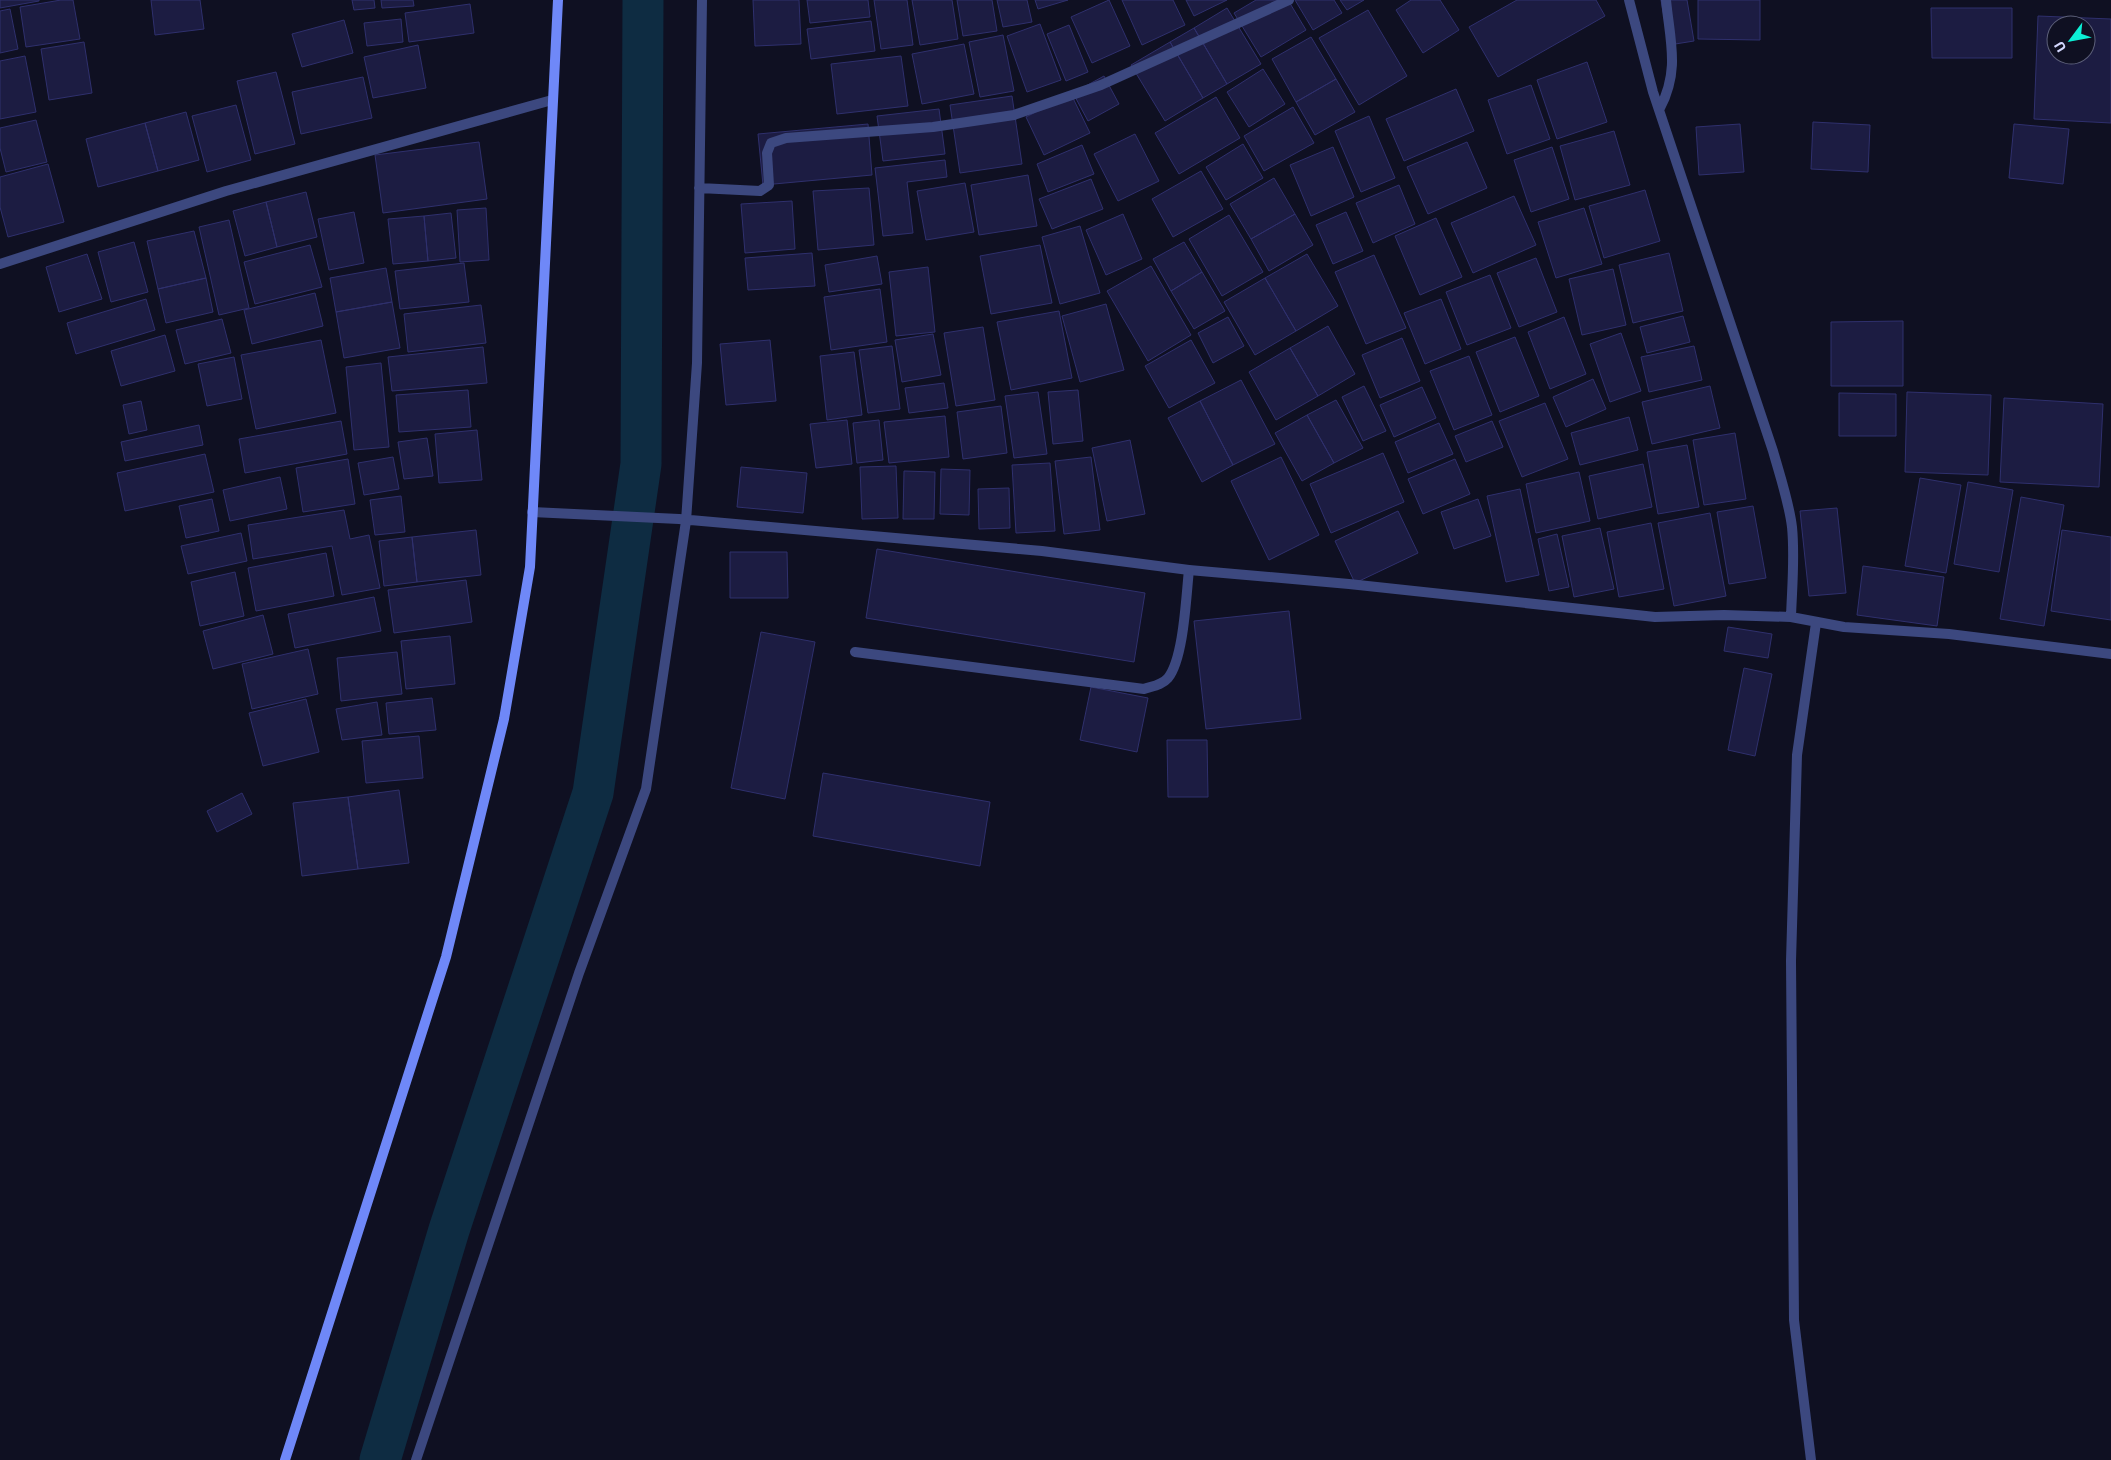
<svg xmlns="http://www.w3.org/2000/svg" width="2111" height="1460" viewBox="0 0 2111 1460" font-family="'Exo 2',sans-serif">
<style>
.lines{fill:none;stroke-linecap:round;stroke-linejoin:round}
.canal{stroke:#0e2c42;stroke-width:41}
.building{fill:#1c1c42;stroke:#2f306d;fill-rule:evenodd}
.service{stroke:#3c487f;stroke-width:10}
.minor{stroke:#3c487f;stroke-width:10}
.secondary{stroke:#6f88f8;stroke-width:10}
</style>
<rect width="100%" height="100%" fill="#0f1022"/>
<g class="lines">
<path class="canal" d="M380 1460 449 1230 593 793 641 464 643 0"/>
</g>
<path class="building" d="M0 0H39V1L0 8Z
M61 0H73L80 39 26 47 20 7Z
M151 0H200L204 29 155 35Z
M352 0H374L375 8 354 10Z
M381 0H413L414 6 382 8Z
M753 0H799L801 44 755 46Z
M807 0H868L870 17 810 23Z
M874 0H907L913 45 881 49Z
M912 0H952L958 39 920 45Z
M957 0H992L997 31 963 36Z
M997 0H1027L1032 22 1003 27Z
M1035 0H1068L1038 9Z
M1109 0 1130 46 1092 63 1071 17Z
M1122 0H1173L1185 25 1142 45Z
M1186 0H1227L1194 16Z
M1256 0H1288L1306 30 1261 57 1234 13Z
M1295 0H1334L1342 13 1313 30Z
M1340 0H1364L1347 10Z
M1411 0H1440L1459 30 1423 53 1396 10Z
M1517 0H1596L1605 16 1498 77 1469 27Z
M1661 0H1687L1694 41 1669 45Z
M1698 0H1760V40L1698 39Z
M470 4 474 33 409 42 405 13Z
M1227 8 1261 64 1227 84 1194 28Z
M1931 8H2012V58H1932Z
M10 9 18 49 0 53V11Z
M1368 10 1407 76 1359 105 1319 38Z
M2038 16 2111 19V123L2034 119ZM2056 25H2086V55H2056Z
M401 19 403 42 367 46 364 23Z
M344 20 353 53 302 67 292 34Z
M871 21 875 51 811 59 807 29Z
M1040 24 1061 80 1027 92 1007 36Z
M1069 25 1088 72 1066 81 1047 34Z
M1194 28 1227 84 1203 98 1170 42Z
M1003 35 1014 91 980 97 969 42Z
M1311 37 1336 79 1296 102 1272 59Z
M84 42 92 93 49 100 41 49Z
M1170 42 1203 98 1165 121 1131 65Z
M964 44 974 94 922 104 912 54Z
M418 45 426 88 373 98 364 57Z
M25 56 36 112 0 119V61Z
M901 56 908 106 837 114 831 64Z
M1587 62 1607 122 1557 139 1537 80Z
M1263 69 1285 104 1249 127 1227 92Z
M276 72 295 144 255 154 237 81Z
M1104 76 1119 104 1088 121 1073 93Z
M363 77 372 118 301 134 292 92Z
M1336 79 1355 112 1315 135 1296 102Z
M1531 85 1550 139 1507 154 1488 100Z
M1456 89 1474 131 1404 161 1386 119Z
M1071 94 1090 133 1044 155 1026 117Z
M1012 96 1022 164 960 173 950 105Z
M1216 97 1240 138 1179 174 1155 133Z
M236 105 251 160 207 172 192 116Z
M1293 107 1314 143 1264 171 1244 136Z
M939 109 945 154 883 161 877 116Z
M186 112 199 160 158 171 145 123Z
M1369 116 1395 178 1361 192 1335 131Z
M36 120 47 162 6 172 0 148V128Z
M1813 122 1870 125 1868 172 1811 169Z
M145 123 158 171 98 187 86 139Z
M868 124 872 175 763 185 758 134Z
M1740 124 1744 172 1699 175 1696 127Z
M2014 124 2069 129 2063 184 2009 178Z
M1614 131 1630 185 1575 200 1560 146Z
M1135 134 1159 181 1118 201 1094 154Z
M479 142 487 199 383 213 375 155Z
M1467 142 1487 188 1428 214 1407 167Z
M1243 144 1263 178 1226 200 1206 167Z
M1082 145 1094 174 1048 192 1037 164Z
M1333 147 1354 197 1311 216 1290 165Z
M1552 147 1569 199 1531 212 1514 160Z
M945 160 947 177 907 182 913 233 883 236 875 168Z
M48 164 64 222 8 237 0 207V177Z
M1201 171 1223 209 1173 237 1152 199Z
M1028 175 1037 226 979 235 971 185Z
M1274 178 1295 214 1251 239 1230 204Z
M1091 179 1103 209 1052 229 1039 199Z
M965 183 974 232 926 240 917 191Z
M1399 185 1415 224 1373 243 1356 203Z
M869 188 874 245 818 250 813 191Z
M1645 190 1660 241 1604 258 1589 206Z
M306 192 317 237 277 247 266 202Z
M1514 196 1536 245 1473 273 1451 223Z
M792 201 795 249 745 253 741 204Z
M266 202 277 247 245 256 233 211Z
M486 208 489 260 460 262 457 210Z
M1584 208 1602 264 1556 278 1538 222Z
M354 212 364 263 329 270 318 219Z
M1346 212 1363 251 1333 264 1316 225Z
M451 213 456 258 428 261 424 216Z
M1123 214 1142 259 1106 275 1086 230Z
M1295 214 1313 245 1269 271 1251 239Z
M1229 215 1263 272 1222 296 1189 239Z
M424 216 428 261 393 264 388 219Z
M1436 218 1462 277 1420 295 1395 236Z
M229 220 249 308 219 315 199 227Z
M1080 226 1100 293 1060 304 1042 237Z
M194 231 206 278 158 289 147 241Z
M134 242 148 292 111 302 98 252Z
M1184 242 1202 272 1171 291 1153 259Z
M310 245 322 287 255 304 244 262Z
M1040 245 1052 303 991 314 980 256Z
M812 253 815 286 748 290 745 258Z
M1669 253 1683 311 1633 323 1619 265Z
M87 254 102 299 59 312 46 267Z
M1307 254 1338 306 1296 331 1265 278Z
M1374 255 1406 328 1366 344 1335 272Z
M877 256 882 284 829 292 825 265Z
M1536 258 1557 312 1519 327 1497 273Z
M464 263 469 302 400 309 395 271Z
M1151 266 1191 335 1148 361 1107 291Z
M928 267 935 332 896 336 889 272Z
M386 268 392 302 336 312 330 278Z
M1613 269 1626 325 1582 335 1569 279Z
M1202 272 1225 311 1194 329 1171 291Z
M1490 275 1511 328 1467 345 1446 292Z
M206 278 213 312 166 323 158 289Z
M1265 278 1296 331 1255 355 1224 302Z
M880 289 887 342 831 350 824 297Z
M315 293 323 326 252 344 244 310Z
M146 299 155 330 76 354 67 323Z
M1441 299 1461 349 1425 364 1404 313Z
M392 302 400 348 344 358 336 312Z
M1106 304 1124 370 1080 382 1062 316Z
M481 305 486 343 408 352 404 314Z
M1059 311 1072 378 1011 390 997 322Z
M1683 316 1690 342 1647 353 1640 327Z
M1228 317 1244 346 1213 363 1198 333Z
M1564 317 1586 374 1550 389 1528 332Z
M222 319 231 353 185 364 176 330Z
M1903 321V386H1831V322Z
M1328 326 1355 374 1318 396 1290 348Z
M983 327 995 400 956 406 944 333Z
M1621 333 1641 391 1610 402 1590 344Z
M933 334 941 375 902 382 895 340Z
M165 335 175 371 121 386 111 351Z
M1515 337 1539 396 1500 412 1476 352Z
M1402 338 1420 381 1380 398 1362 355Z
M321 340 336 413 256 429 241 355Z
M770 340 776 401 726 405 720 344Z
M1191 340 1215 383 1169 408 1145 366Z
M892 346 900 409 868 413 859 350Z
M1694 346 1702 380 1649 392 1641 357Z
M483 347 487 383 392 391 388 357Z
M1290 348 1318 396 1276 420 1249 372Z
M854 352 862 415 827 420 820 356Z
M1469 356 1492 415 1454 430 1430 371Z
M234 357 242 399 207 406 198 364Z
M381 363 389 447 354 450 346 367Z
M1593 379 1606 409 1566 427 1553 397Z
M1241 380 1275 444 1233 465 1200 401Z
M944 383 948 408 909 413 905 388Z
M1364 386 1386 431 1363 441 1342 397Z
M1710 386 1720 428 1652 444 1642 402Z
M1422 387 1436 418 1394 437 1380 405Z
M468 390 471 427 399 432 396 395Z
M1078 390 1083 441 1053 444 1048 392Z
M1038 392 1047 454 1014 458 1005 396Z
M1907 392 1991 395 1988 475 1905 472Z
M1839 393 1896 394V436H1839Z
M2004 398 2103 404 2099 487 2000 482Z
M1336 400 1363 448 1334 463 1307 415Z
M141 401 147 430 129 434 123 405Z
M1200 401 1233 465 1202 482 1168 418Z
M1545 403 1568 459 1522 477 1499 421Z
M1001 406 1007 453 963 459 957 412Z
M1307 415 1334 463 1302 481 1275 433Z
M945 416 949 457 889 463 884 422Z
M1629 417 1638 450 1580 465 1571 433Z
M847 420 852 464 816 468 810 424Z
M879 420 883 460 857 463 853 423Z
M341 421 347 454 245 473 239 439Z
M1492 421 1503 447 1466 462 1455 436Z
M1439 423 1453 454 1408 473 1395 442Z
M199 425 203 445 125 461 121 442Z
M477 430 482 480 439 483 435 434Z
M1735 433 1746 499 1704 505 1693 440Z
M427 438 433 476 404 479 398 442Z
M1130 440 1145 514 1107 521 1092 448Z
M1687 445 1699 507 1658 514 1647 452Z
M1383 453 1404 502 1331 533 1310 484Z
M205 454 214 492 125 511 117 473Z
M393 457 399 489 364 495 358 463Z
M1091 457 1100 530 1064 534 1055 461Z
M1281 457 1319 535 1269 560 1231 481Z
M348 459 355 504 303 512 296 468Z
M1455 459 1470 494 1423 514 1408 479Z
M1050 463 1055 531 1016 533 1012 465Z
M1643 464 1652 507 1598 519 1589 476Z
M896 466 898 518 862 519 860 467Z
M741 467 807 473 803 513 737 507Z
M941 469 970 470 969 515 940 514Z
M904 471 935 472 934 519H903Z
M1579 472 1590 521 1536 533 1526 484Z
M280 477 287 509 230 521 223 490Z
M1920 478 1961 485 1946 573 1905 566Z
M1968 482 2013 490 1999 572 1954 564Z
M1009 488 1010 528 979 529 978 489Z
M1520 489 1539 575 1506 582 1487 496Z
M401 496 405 532 375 535 370 500Z
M2021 497 2064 505 2044 626 2000 619Z
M212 499 219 531 186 538 179 506Z
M1478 499 1491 536 1454 549 1441 512Z
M1753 506 1766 578 1729 584 1717 512Z
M1837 508 1846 593 1809 596 1800 511Z
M344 510 350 539 369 535 380 588 342 595 332 546 253 559 248 525Z
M1398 511 1418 553 1355 583 1335 541Z
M1710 513 1726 596 1674 606 1658 523Z
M1651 523 1664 589 1619 597 1607 532Z
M1600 528 1614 589 1574 597 1562 536Z
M476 530 481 575 417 582 412 537Z
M2062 530 2111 537V620L2051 611Z
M241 533 247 561 188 574 181 546Z
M1557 534 1569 587 1549 591 1538 539Z
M412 537 417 582 384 586 379 541Z
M877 549 1145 593 1134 662 866 618Z
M730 552H787L788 598H730Z
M326 553 334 596 256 611 248 568Z
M1863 566 1944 577 1937 626 1857 615Z
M235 572 244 616 200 626 191 582Z
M466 580 472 622 394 633 388 590Z
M374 597 381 631 295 648 288 614Z
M1289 611 1301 719 1206 729 1194 621Z
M263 615 273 654 213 669 203 631Z
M1728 627 1772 634 1768 658 1724 651Z
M761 632 815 642 785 799 731 788Z
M450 636 455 684 406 689 401 641Z
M308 649 318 694 252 709 242 664Z
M397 652 402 694 341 701 337 658Z
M1744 668 1772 674 1755 756 1728 750Z
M1091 687 1148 698 1137 752 1080 740Z
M432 698 436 730 389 734 386 703Z
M306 699 319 752 263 766 249 713Z
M377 702 382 735 342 740 336 709Z
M419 736 423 778 366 783 362 741Z
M1167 740H1207L1208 797H1168Z
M823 773 990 802 980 866 813 836Z
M399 790 409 863 358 869 348 797Z
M242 793 252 814 217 832 207 811Z
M348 797 358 869 302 876 293 803Z"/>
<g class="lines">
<path class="service" d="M855 652 1144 689C1153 686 1162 685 1168 678 1184 658 1186 596 1189 570"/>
<path class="minor" d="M1629 0 1653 92 1773 451C1780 476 1789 502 1792 527 1795 557 1792 587 1791 617
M1660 108C1680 70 1670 41 1666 0
M699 188 760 191 769 185 767 153 771 143 786 138 933 127 1014 115 1101 85 1289 0
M0 264 226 191 552 100
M532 512 679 519 1042 551 1189 570 1349 584 1655 617 1724 615 1791 617 1844 627 1949 634 2111 654
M416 1460 579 973 646 789 686 521 697 363 702 0
M1811 1460 1794 1320 1791 961 1797 755 1816 623"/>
<path class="secondary" d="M285 1460 446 957 504 719 530 567 558 0"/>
</g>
<g transform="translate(2071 40) rotate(238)"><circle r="24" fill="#0f1022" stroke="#5d607a"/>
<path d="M0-4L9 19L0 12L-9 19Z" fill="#0cf0d6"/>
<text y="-8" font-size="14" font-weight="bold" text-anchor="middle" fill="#d3d7fd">U</text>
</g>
</svg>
